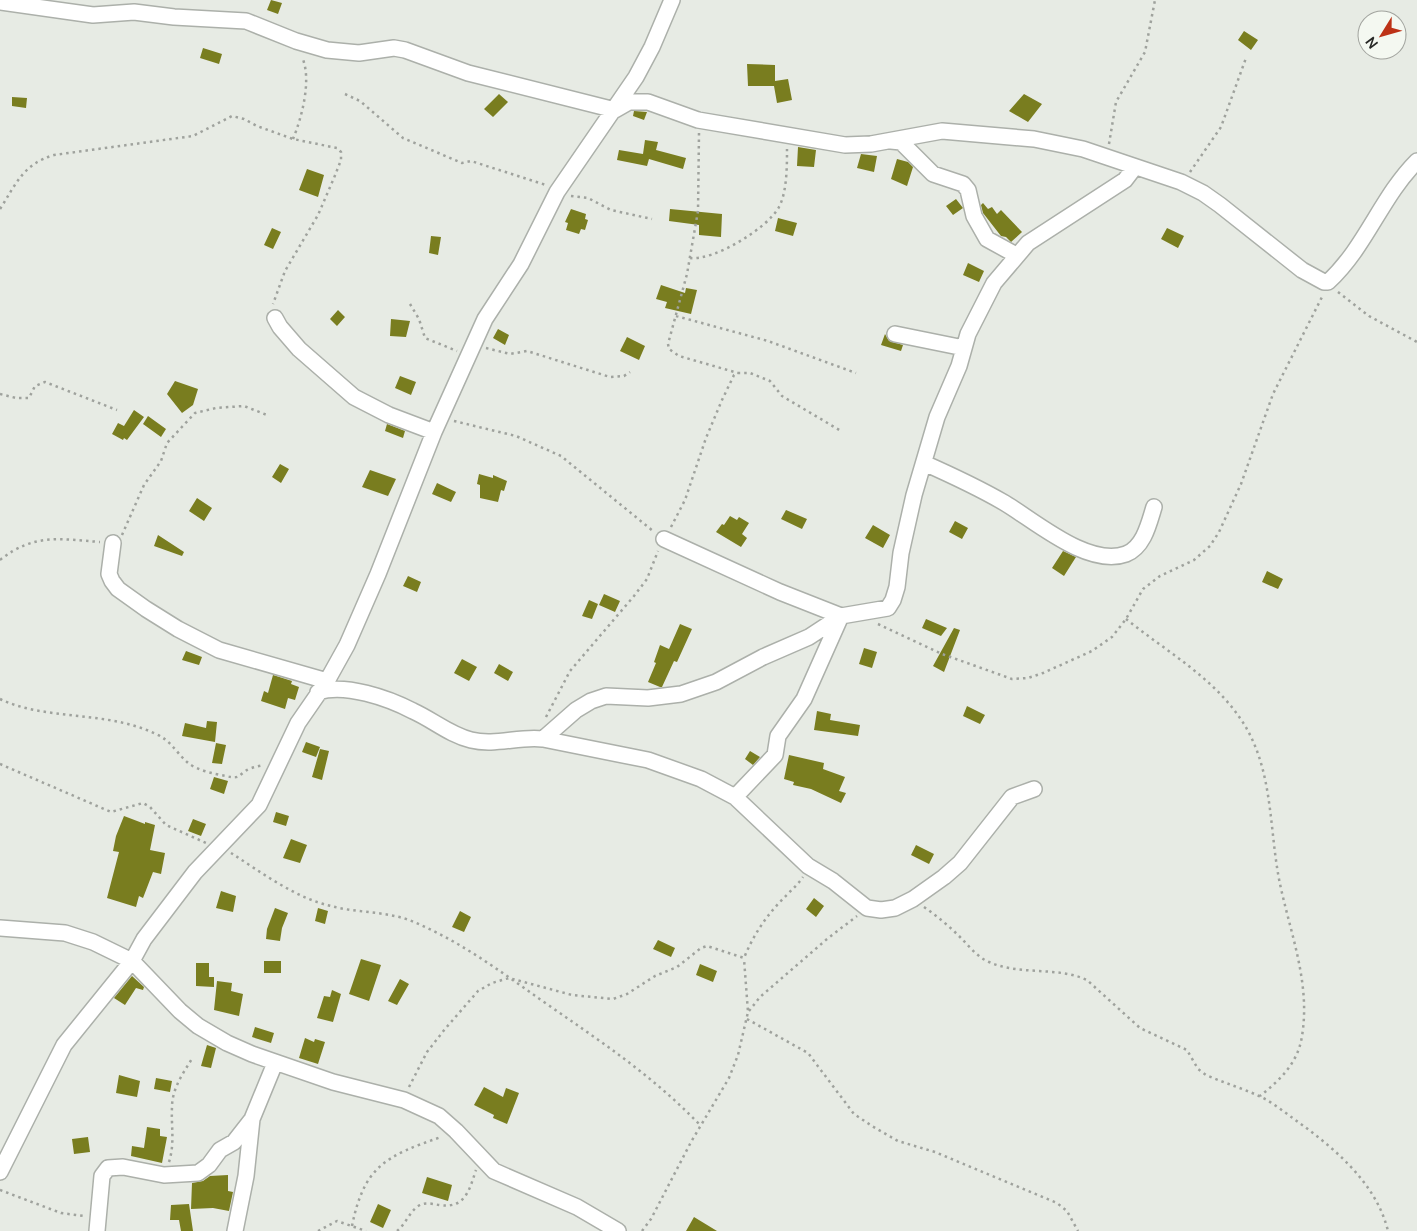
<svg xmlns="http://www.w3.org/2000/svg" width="1417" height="1231" viewBox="0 0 1417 1231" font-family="Manrope,sans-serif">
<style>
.building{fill:#797d1f}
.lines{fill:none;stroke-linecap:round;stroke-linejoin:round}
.minor-casing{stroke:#acb0aa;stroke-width:18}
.path{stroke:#9fa29d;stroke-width:2.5;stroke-dasharray:2.5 4;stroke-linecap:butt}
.minor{stroke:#fff;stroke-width:15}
</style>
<rect width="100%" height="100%" fill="#e7ebe4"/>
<path class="building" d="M271 0 282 3 278 14 267 10Z
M1244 31 1258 40 1251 50 1238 40Z
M203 48 222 54 219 64 200 58Z
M747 64 775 65V81L788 79 792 100 777 103 774 86H748Z
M499 94 508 102 493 117 484 109Z
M1024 94 1042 104 1028 122 1009 111Z
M12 97 27 98 26 108 12 106Z
M634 111 647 112 644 120 633 116Z
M645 140 658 142 656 150 686 158 683 169 649 159 647 166 617 160 619 150 643 154Z
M798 147 816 150 814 167 797 166Z
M861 154 877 156 874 172 857 168Z
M897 159 908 162 913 167 907 186 891 179Z
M307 169 324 175 318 197 299 190Z
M956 199 963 208 953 215 946 206Z
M983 203 988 209 992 207 997 214 1001 210 1022 232 1011 242 1006 237 1001 236 983 213 981 205Z
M571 209 586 214 585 219 588 220 585 230 581 229 579 234 566 230 568 223 565 222Z
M670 209 722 214 721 237 699 235V225L669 221Z
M778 218 797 223 793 236 775 231Z
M272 228 281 232 273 249 264 245Z
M1167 228 1184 236 1178 248 1161 239Z
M431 236 441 237 438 255 429 253Z
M968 263 984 271 979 282 963 275Z
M661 285 685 293 686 288 697 290 691 314 665 308 667 302 656 299Z
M338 310 345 317 337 326 330 319Z
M391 319 410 321 406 337 390 336Z
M498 329 509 335 505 345 493 338Z
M885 334 889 341 903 345 901 351 881 345Z
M627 337 645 346 639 360 620 351Z
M400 376 416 382 411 395 395 388Z
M175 381 198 389 193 405 182 413 167 394Z
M134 410 144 417 127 440 124 438 123 440 112 434 118 423 124 426Z
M148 416 166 429 161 437 143 424Z
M387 424 405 431 403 438 385 431Z
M280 464 289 469 281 483 272 477Z
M370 470 396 479 388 496 362 487Z
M479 474 493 478V475L507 481 504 491 501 490 498 502 480 498V485L477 484Z
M437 483 456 492 451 502 432 494Z
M197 498 212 508 204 521 189 511Z
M786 510 807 519 802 529 781 519Z
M730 516 737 520 739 517 749 523 742 534 747 538 741 547 716 532 722 524 724 525Z
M955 521 968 528 962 539 949 532Z
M873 525 890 535 883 548 865 538Z
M158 535 184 552 182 556 154 546Z
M1063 551 1076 557 1064 576 1052 568Z
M1267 571 1283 579 1278 589 1262 582Z
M408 576 421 582 417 592 403 586Z
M604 594 620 601 615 612 599 605Z
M589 600 598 604 592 619 582 616Z
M926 619 947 628 941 636 922 628Z
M680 624 692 629 677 662 674 661 662 687H660L648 682 656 663 654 662 660 645 669 649Z
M954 628 960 630 944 672 933 666Z
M864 648 877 652 872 668 859 664Z
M186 651 202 657 199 665 182 660Z
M462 659 477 667 469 681 454 673Z
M499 664 513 672 508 681 494 673Z
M273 675 292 681 291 684 299 687 295 700 288 698 285 709 261 701 264 691 268 693Z
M967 706 985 715 980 724 963 716Z
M817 711 831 714 830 720 860 725 858 736 814 730Z
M207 721 217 722 215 742 182 736 185 723 206 728Z
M306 742 320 747 316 757 302 752Z
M216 743 226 745 222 764 212 763Z
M320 749 329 751 322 780 312 777Z
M750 751 760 757 753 765 745 759Z
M789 755 824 763 823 769 845 777 839 791 846 793 841 803 811 789 793 785 794 782 784 779Z
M214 777 228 781 224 794 210 789Z
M276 812 289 816 286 826 273 822Z
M124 816 145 824V822L155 825 150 850 165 853 161 874 153 872 143 898 139 896 136 907 107 898 119 852 113 851 116 836Z
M193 819 206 824 201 836 188 831Z
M291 839 307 845 300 863 283 858Z
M916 845 934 854 929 864 911 855Z
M221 891 236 896 233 912 216 908Z
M814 898 824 906 816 917 806 909Z
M275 908 288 913 282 928 280 941 266 939 267 929Z
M318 908 328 911 325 924 315 921Z
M460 911 471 917 464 932 452 927Z
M658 940 675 948 671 957 653 949Z
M361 959 381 965 369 1001 349 994Z
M264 961H281V973H264Z
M196 963H209V977H214V987L196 986Z
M700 964 717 971 713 982 696 975Z
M132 976 144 987 143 990 136 988 125 1005 114 998Z
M400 979 409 984 397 1005 388 1001Z
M217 981 232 983 231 991 243 994 239 1016 214 1010Z
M332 990 341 994 333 1022 317 1018 324 996 330 997Z
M255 1027 274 1033 271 1043 252 1037Z
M305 1038 314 1042 315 1039 325 1042 318 1064 299 1058Z
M207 1045 216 1048 211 1068 201 1066Z
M119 1075 140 1081 137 1097 116 1093Z
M156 1078 172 1081 170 1092 154 1089Z
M484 1087 503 1097 506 1088 519 1093 507 1124 493 1118 494 1115 474 1105Z
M147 1127 160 1129V1136L167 1137 162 1163 131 1156 132 1146 144 1148Z
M88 1137 90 1152 74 1154 72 1139Z
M228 1175V1191L233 1192 229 1211 213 1208 191 1209 192 1183 203 1181 210 1176Z
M427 1177 452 1185 448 1201 422 1193Z
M189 1204 193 1231H181L179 1220H170L171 1205Z
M378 1204 391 1210 383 1228 370 1222Z
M694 1217 717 1231H686Z"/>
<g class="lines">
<g class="minor-casing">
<path id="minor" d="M0 2 93 15 134 12 174 17 246 21 296 41 327 50 359 53 394 48 405 50 468 73 615 110 629 102H648L698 120 845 145 871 144 942 131 1034 139 1083 149 1181 182 1203 193 1220 205 1302 270 1324 282H1328C1366 247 1381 197 1417 161
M891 141 901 142 933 174 963 184 968 190 974 216 987 239 1016 255
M275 318 280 327 299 349 354 397 389 415 434 432
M895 334 964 348
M924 463C951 475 977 487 1003 502 1034 520 1088 568 1126 554 1144 547 1149 523 1154 507
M664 539 780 592 841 616 804 699 778 736 775 755 735 797
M113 543 109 574 112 581 118 589 146 609 178 629 219 650 327 681
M318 692C345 683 388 698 413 711 433 720 450 735 471 740 495 746 519 736 543 739L648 760 701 779 735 797 808 866 833 881 867 908 881 910 895 908 913 899 944 877 960 863 1012 797 1034 789
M543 739 576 710 591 701 606 696 648 698 681 694 716 682 763 657 809 637 841 616 888 608 893 600 897 587 901 553 914 495 937 417 959 366 968 334 994 283 1028 243 1125 180 1135 167
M0 928 65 933 93 942 132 961 180 1011 198 1026 227 1043 252 1054 333 1082 404 1100 439 1116 456 1131 494 1171 577 1207 618 1231
M0 1172 64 1045 132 961 144 939 195 872 259 805 298 723 327 681 347 645 378 574 434 432 485 319 521 264 557 192 636 77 652 47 672 0
M97 1231 102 1176 108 1168 123 1167 164 1175 198 1173 209 1165 220 1150 234 1142 252 1119
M235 1231 246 1176 252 1119 275 1063"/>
</g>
<path class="path" d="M345 94 360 101 403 138 462 163 471 161 546 185
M699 133 698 211 687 274 668 344 669 349 679 356 738 373
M293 139C302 117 312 79 302 57
M1109 144 1116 102 1145 52 1155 0
M1190 172 1221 127 1246 58
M571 196 588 198 611 210 652 219
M0 209C16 184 23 164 54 155L193 136 232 116 244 119 257 126 293 139 337 148 341 152V160L334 178 318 215 285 271 273 304
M690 258C714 261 768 228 779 207 787 192 787 166 787 149
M1338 292 1369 316 1417 342
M410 304 419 319 425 338 457 351
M676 316 768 341 856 373
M486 348 510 354 527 351 610 377 624 376 630 372
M0 394 16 398H29L35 386 45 382 117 410
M454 421 516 436 561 456 653 531
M671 527 685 500 706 438 722 400 734 375 738 373H750L770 381 782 396 841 431
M122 535 144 485 161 461 167 443 195 413 216 408 244 406 267 415
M0 560C34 533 60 539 100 542
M1126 619C1167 652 1213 677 1242 721 1273 768 1269 826 1279 879 1289 930 1311 982 1302 1036 1298 1063 1280 1080 1260 1096
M878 624 942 654 1012 679 1028 678 1043 673 1092 651 1112 637 1126 619 1143 589 1160 576 1194 560 1210 546 1219 532 1241 484 1273 394 1323 295
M0 699C46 721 106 710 156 734 170 740 176 752 187 762 196 770 214 774 226 776 242 780 238 774 249 769 254 767 259 766 264 765
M546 717 570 671 634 596 647 579 658 551
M0 764 111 812 143 803 150 807 166 825 206 843
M231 853C261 872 295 898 331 906 356 913 384 911 409 920 457 939 500 971 541 1000 600 1041 652 1075 701 1126
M924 907C937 916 949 926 960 937 969 946 977 957 989 962 1021 976 1057 966 1087 980L1140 1028 1187 1050 1198 1069 1206 1075C1224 1083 1242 1088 1259 1096 1272 1102 1283 1111 1294 1119 1333 1147 1376 1182 1388 1231
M749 1011 760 997 827 939 857 916
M747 1019 808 1053 854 1114 872 1126 898 1141 935 1152 1057 1203 1067 1211 1078 1231
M409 1087 427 1052 445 1029 478 991 492 983 509 978 572 995 613 999 627 994 655 976 677 967 701 948 707 946 744 958C752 938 764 919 779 903 787 894 796 887 803 877
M169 1162C175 1143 171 1126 172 1107 172 1088 184 1072 193 1057
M0 1190 61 1213 84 1216
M352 1226C364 1166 386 1156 441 1137
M318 1231 337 1221 366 1231
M397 1231C406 1224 410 1210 420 1205 426 1202 433 1204 439 1205 465 1209 469 1191 476 1170
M642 1231 651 1219 691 1142 729 1078 738 1055 748 1012 744 959"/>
<use href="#minor" class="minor"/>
</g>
<g transform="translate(1382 35) rotate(233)"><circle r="24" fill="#f4f8f1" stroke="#a2a49f"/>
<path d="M0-4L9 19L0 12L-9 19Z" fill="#bd3217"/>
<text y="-8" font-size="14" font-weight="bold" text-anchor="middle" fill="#262725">N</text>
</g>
</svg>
